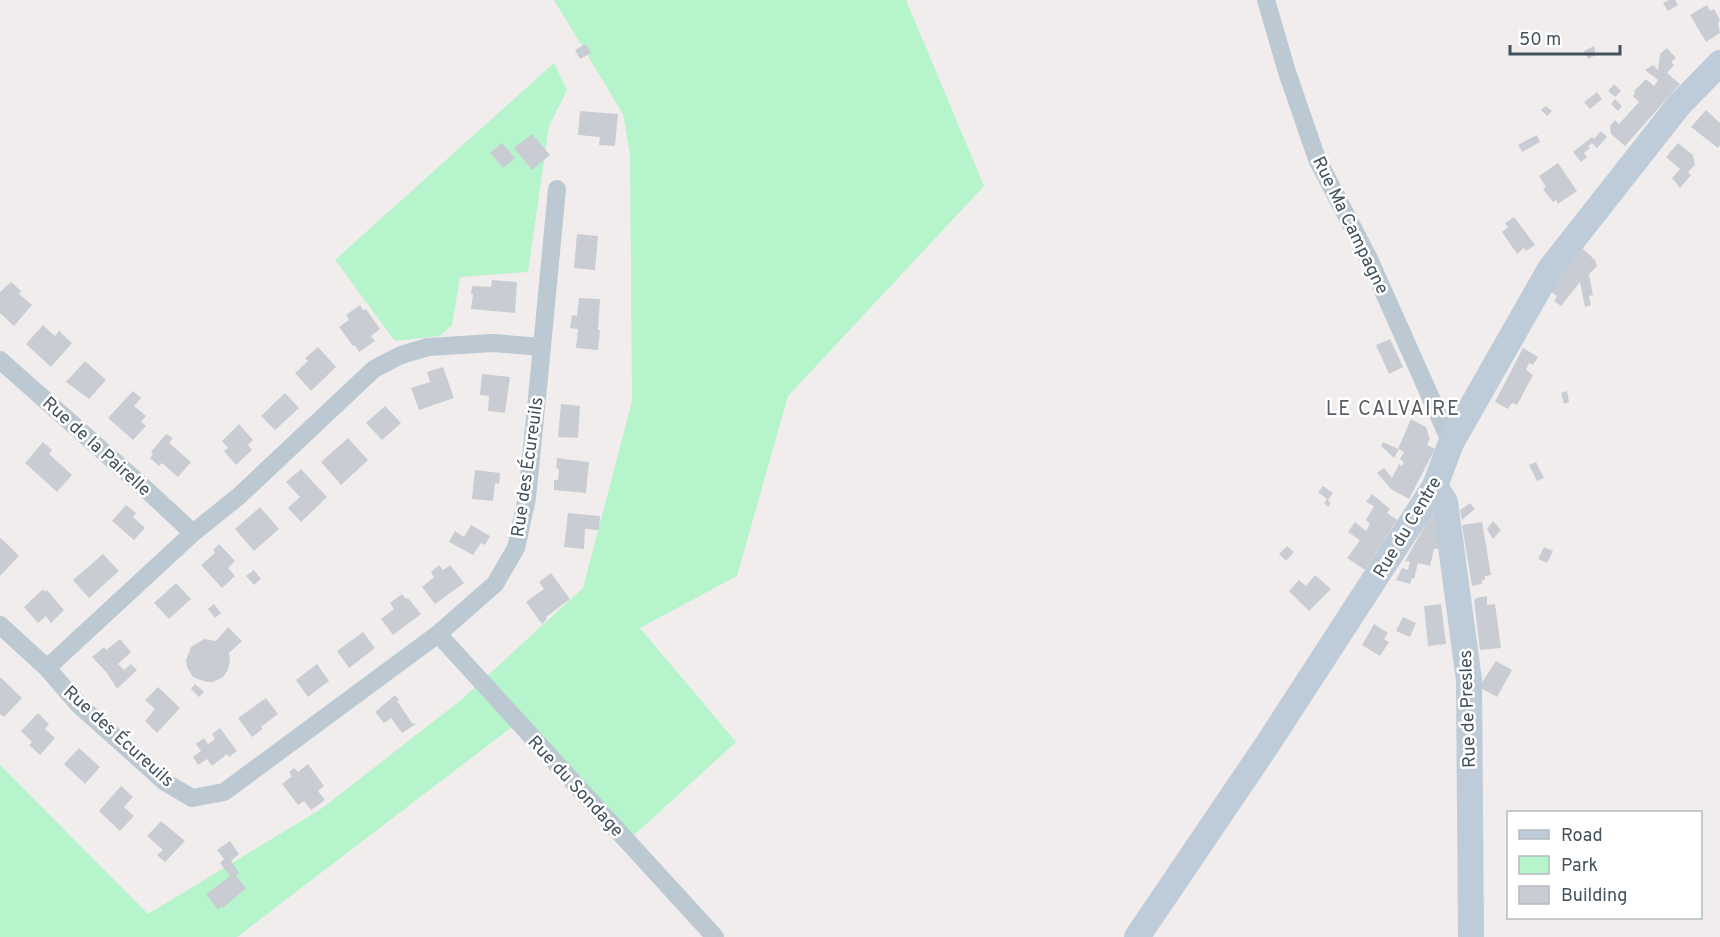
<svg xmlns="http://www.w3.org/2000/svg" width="1720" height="937" viewBox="0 0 1720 937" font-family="Overpass,sans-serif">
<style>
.green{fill:#b6f4cc}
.building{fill:#c9cdd3}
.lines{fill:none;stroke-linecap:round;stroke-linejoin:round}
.street{stroke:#bcc9d2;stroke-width:18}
.secondary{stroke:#beccd9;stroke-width:26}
.labels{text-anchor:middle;stroke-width:5;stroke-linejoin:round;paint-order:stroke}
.street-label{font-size:18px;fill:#44525d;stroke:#fff}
.neighbourhood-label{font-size:20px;letter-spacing:1.5px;fill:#595e64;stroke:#fff}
</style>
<rect width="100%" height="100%" fill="#f1eded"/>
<path class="green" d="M554 0H906L984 186 788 396 737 576 640 628 736 742 631 838 521 720 237 937H0V765L148 914 321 809 461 700 583 588 632 401 630 155 623 114Z
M554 63 567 90 549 126 528 272 460 277 452 325 440 336 395 341 335 260Z"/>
<path class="building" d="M1669 0H1675L1678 5 1668 11 1663 3Z
M1707 5 1710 11 1714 9 1720 20 1718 23 1720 33 1706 42 1690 15Z
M586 44 591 53 580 59 575 50Z
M1594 46 1596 55 1588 59 1584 51Z
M1667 48 1676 58 1671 62 1674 65 1667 73 1680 84 1625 146 1611 134 1610 126 1615 120 1619 124 1639 102 1633 96 1635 93 1634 91 1646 79 1654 86 1658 80 1645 70 1653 65 1658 70 1660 54Z
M1614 84 1621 91 1615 97 1608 91Z
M1597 92 1602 99 1590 109 1584 102Z
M1615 99 1622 106 1618 111 1611 104Z
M1546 106 1552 111 1547 116 1541 110Z
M1706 110 1720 123V145L1718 148 1691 127Z
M580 111 618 114 615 146 599 145 600 137 578 135Z
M1601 131 1607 137 1597 148 1592 143 1588 146 1590 148 1584 153 1587 157 1581 162 1573 152 1592 137 1594 139Z
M532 134 550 155 532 170 514 148Z
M1537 135 1540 142 1522 152 1518 145Z
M502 143 515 158 503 168 490 153Z
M1678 143 1693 155 1695 165 1688 172 1691 175 1680 188 1672 178 1680 169 1666 157Z
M1558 163 1577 191 1558 204 1556 200 1553 202 1543 189 1546 187 1539 176Z
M1514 217 1535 245 1526 251 1524 248 1517 254 1502 232 1508 227 1505 223Z
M577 234 598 236 595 270 574 268Z
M1581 247 1595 260 1597 266 1589 274 1593 295 1589 296 1591 305 1585 307 1580 282 1561 306 1554 301 1557 296 1549 290Z
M492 280 517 282 515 313 471 309 473 294H471L472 286 491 287Z
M11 282 21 291 19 294 32 305 14 326 0 313V292Z
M579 298 600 299 598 330H600L598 350 576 348 578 329 570 328 572 315 577 316Z
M360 305 363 310 366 309 380 329 371 336 375 341 359 352 355 345 353 346 339 327 349 320 346 315Z
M43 325 55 336 60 330 61 333 72 343 51 367 26 344Z
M1390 339 1403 367 1389 374 1376 345Z
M318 347 336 367 311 391 295 373 308 361 305 358Z
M1523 348 1538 357 1533 365 1529 363 1526 370 1533 375 1517 405 1512 403 1508 409 1495 402Z
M85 361 106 380 89 399 66 382Z
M443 367 454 398 419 410 411 388 430 382 427 372Z
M482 374 510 377 505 413 488 411 489 396 480 395Z
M133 391 141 398 134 406 146 416 141 422 146 426 133 440 108 418Z
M1567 391 1569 402 1564 404 1561 393Z
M285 393 299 408 275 430 261 416Z
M561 404 580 406 578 438 558 437Z
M385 406 401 423 382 440 366 423Z
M1411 419 1426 427 1430 439 1427 445 1435 449 1409 499 1391 489 1377 473 1384 468 1392 478 1399 464 1402 466 1404 463 1400 459 1404 452 1399 449 1394 458 1381 446 1383 442 1398 449Z
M239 424 253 440 248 445 252 450 236 465 224 451 228 448 222 441Z
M166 434 173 438 169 443 191 462 178 477 162 463 159 466 150 458 153 454 151 452Z
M348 438 368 460 341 485 321 462Z
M43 442 52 450 49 454 72 475 57 492 25 463Z
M557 458 589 462 586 493 554 490V480H558L559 469 556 468Z
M1536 462 1544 478 1537 481 1529 465Z
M301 469 327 497 301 522 288 508 300 497 286 482Z
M475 470 500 473 499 484 495 483 493 501 472 499Z
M1323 486 1333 493 1328 500 1331 503 1328 507 1324 503 1327 499 1318 492Z
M1372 494 1390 509 1387 513 1397 520 1365 570 1347 558 1360 540 1348 532 1355 522 1366 531 1370 524 1366 520 1374 506 1366 502Z
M1470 503 1475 509 1462 520 1460 510Z
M126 505 136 513 133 517 145 528 134 540 112 521Z
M260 507 279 529 254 551 235 529Z
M568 513 600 516 599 530 585 529 584 549 564 547Z
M1432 513 1437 514 1443 548 1434 549 1430 566 1418 563 1414 579 1412 578 1410 584 1396 580 1402 568 1408 570 1410 562 1405 561Z
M1493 521 1501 530 1493 539 1487 529Z
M1482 522 1491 575 1485 576V580H1482V584L1472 586 1462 525Z
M471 525 490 536 485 545 481 543 473 555 449 542 455 531 464 537Z
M1 538 19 556 0 576V539Z
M219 544 235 561 228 568 235 576 222 588 201 565 215 553 213 550Z
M1287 546 1294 552 1286 561 1279 554Z
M1544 547 1553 551 1547 563 1538 559Z
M103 554 119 571 89 598 73 580Z
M439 565 443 570 450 565 464 583 435 604 422 587 434 577 431 572Z
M254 570 261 579 254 585 246 576Z
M551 573 570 599 546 617 547 619 542 624 526 602 544 589 539 582Z
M1315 575 1331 589 1309 611 1289 591 1299 580 1306 586Z
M176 583 191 599 169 619 154 603Z
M43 589 45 592 47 590 64 610 51 623 46 616 38 623 24 607Z
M402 594 406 599 408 598 421 614 393 635 381 619 394 609 390 603Z
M1487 596V605L1495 604 1501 648 1480 650 1474 601 1476 598Z
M214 604 221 613 215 618 208 609Z
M1441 604 1446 644 1428 646 1424 606Z
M1403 617 1416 623 1410 637 1396 631Z
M1374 624 1388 633 1384 639 1389 642 1380 656 1362 645Z
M228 627 242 641 229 653 230 661 228 670 223 677 213 682H206L193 677 187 667 186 660 191 647 204 639 216 641Z
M363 632 375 648 349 668 337 651Z
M120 639 131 652 118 664 124 670 131 664 137 670 117 689 107 673 92 657 104 647 106 650Z
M1496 661 1512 670 1497 697 1479 687Z
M317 664 329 681 308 697 296 680Z
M0 677 22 698 4 717 0 714Z
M195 684 204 692 199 697 191 689Z
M158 687 180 708 157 733 145 721 155 709 145 700Z
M395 695 399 700 397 701 412 723 416 724 402 733 391 718 384 723 375 712Z
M266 698 278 714 261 727 263 729 252 737 238 718Z
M38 713 49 724 45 729 55 738 40 755 29 745 32 742 21 731Z
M220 728 237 751 229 757 227 754 212 766 207 759 198 765 193 757 201 751 196 744 204 738 208 744 215 739 212 734Z
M79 748 100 767 85 784 64 764Z
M308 764 324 786 318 791 325 800 311 810 304 801 298 805 282 784 292 776 289 772 294 768 298 772Z
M121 786 133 797 124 807 134 816 120 831 99 811Z
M161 821 185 841 165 862 157 855 163 850 147 836Z
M230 841 239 854 231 861 239 873 236 876 246 888 223 908 222 906 218 910 206 894 230 876 220 863 224 859 217 850Z"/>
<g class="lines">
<path class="street" d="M1266 0 1287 72 1317 159 1369 259 1451 443
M542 347 557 189
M0 360 149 492 193 533
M0 625 47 668 79 705 165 782 192 798 224 792 438 634 495 584 516 548 527 498 542 347 493 343 428 347 401 355 374 369 239 496 193 533 47 668
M438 634 715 937"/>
<path class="secondary" d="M1435 486 1445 502 1469 680 1471 937
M1137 937 1267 745 1435 486 1451 443 1550 269 1679 105 1720 63"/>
</g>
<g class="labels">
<g class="street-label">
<text transform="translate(1351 225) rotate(64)" y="6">Rue Ma Campagne</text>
<text transform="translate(97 446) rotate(42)" y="6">Rue de la Pairelle</text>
<text transform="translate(527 467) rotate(-82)" y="6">Rue des Écureuils</text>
<text transform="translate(1407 527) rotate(-59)" y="6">Rue du Centre</text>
<text transform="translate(1467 709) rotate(-92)" y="6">Rue de Presles</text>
<text transform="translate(119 736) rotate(42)" y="6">Rue des Écureuils</text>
<text transform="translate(576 786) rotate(47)" y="6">Rue du Sondage</text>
</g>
<g class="neighbourhood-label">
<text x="1393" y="415">LE CALVAIRE</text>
</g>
</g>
<rect x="1507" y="811" width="195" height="108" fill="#ffffff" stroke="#b4babe" stroke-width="1.5"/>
<rect x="1519" y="830" width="30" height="9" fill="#beccd9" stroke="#b4babe" stroke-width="1.5"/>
<text x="1561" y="841" font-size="18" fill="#44525d">Road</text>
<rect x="1519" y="856" width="30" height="18" fill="#b6f4cc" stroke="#b4babe" stroke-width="1.5"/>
<text x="1561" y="871" font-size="18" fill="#44525d">Park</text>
<rect x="1519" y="886" width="30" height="18" fill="#c9cdd3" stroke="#b4babe" stroke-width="1.5"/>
<text x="1561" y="901" font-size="18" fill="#44525d">Building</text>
<path d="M1510 45v9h110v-9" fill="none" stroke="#44525d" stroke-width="3"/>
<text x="1519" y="45" font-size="18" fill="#44525d" stroke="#ffffff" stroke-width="4.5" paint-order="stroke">50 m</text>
</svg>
